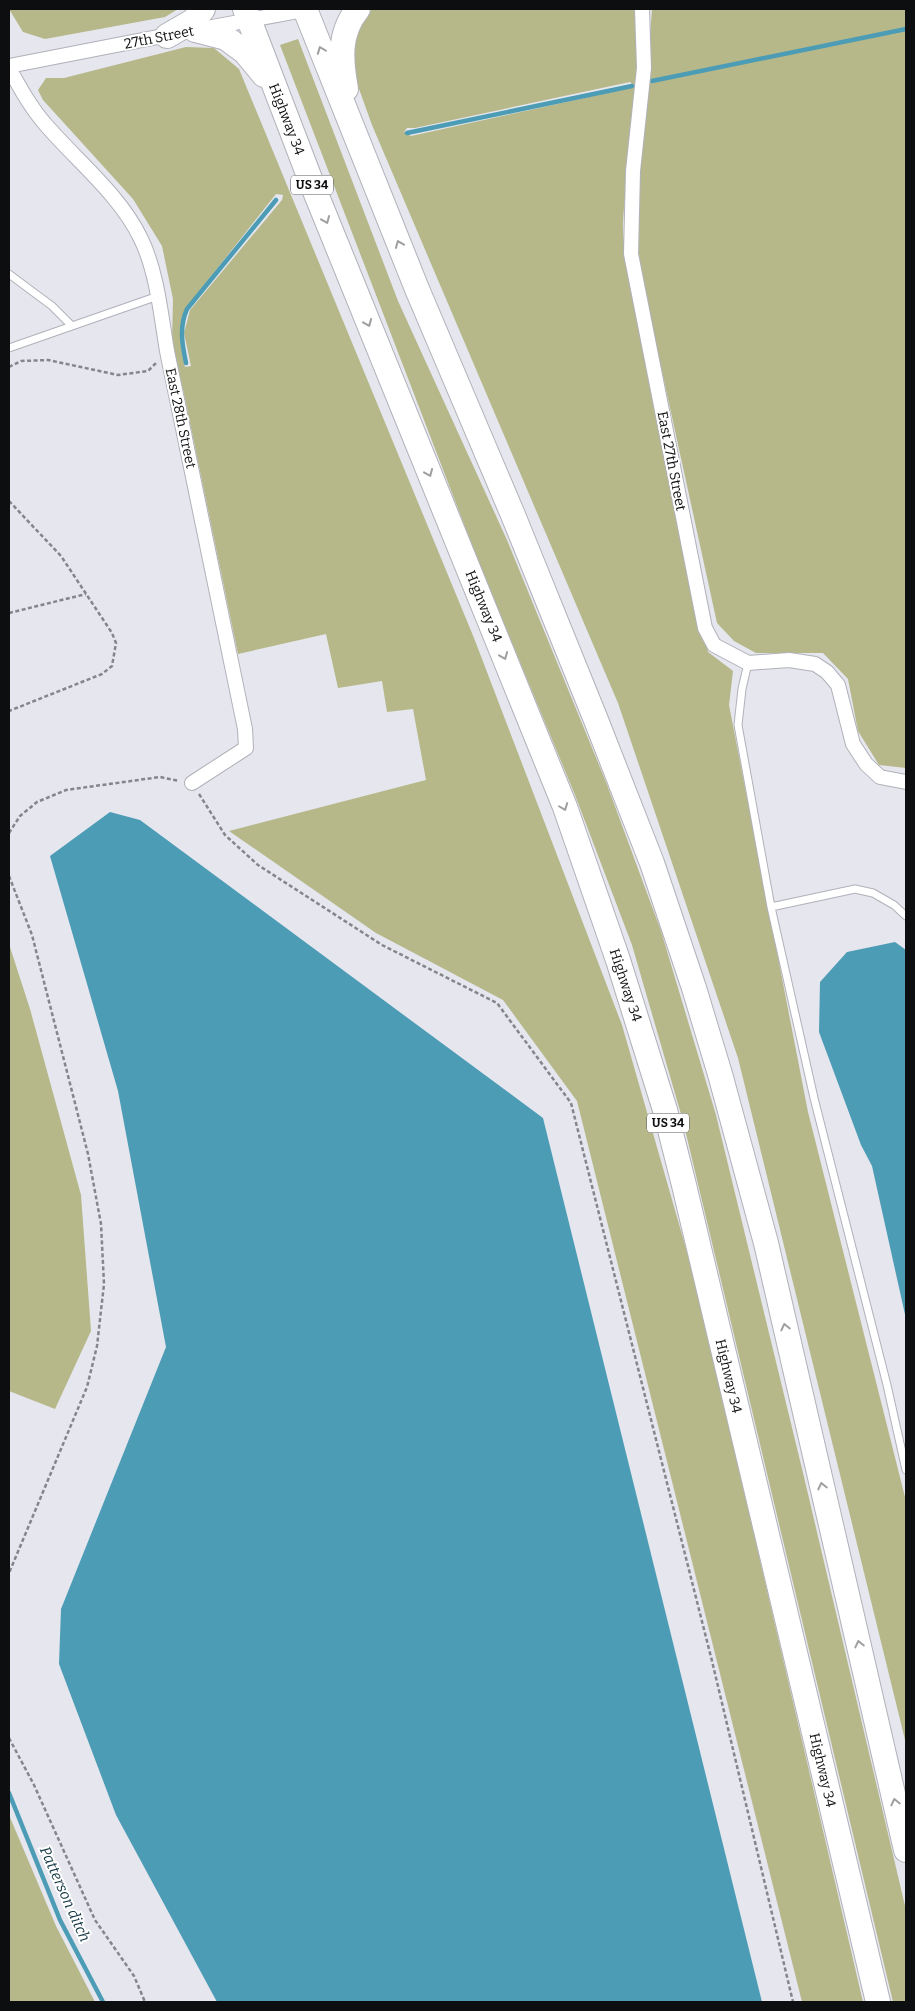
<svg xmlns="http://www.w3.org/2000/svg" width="915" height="2011" viewBox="0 0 915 2011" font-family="Bitter,serif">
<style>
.green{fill:#b6b889;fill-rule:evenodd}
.water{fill:#4c9cb5}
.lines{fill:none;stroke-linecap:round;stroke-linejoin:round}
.stream{stroke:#4c9cb5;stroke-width:4.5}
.lane-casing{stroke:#b0b1b9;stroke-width:9}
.street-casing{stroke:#b0b1b9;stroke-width:16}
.highway-casing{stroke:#b0b1b9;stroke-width:26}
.path{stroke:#85868c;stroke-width:2.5;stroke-dasharray:4 2.5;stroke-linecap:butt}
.lane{stroke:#fff;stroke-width:7}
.street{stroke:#fff;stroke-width:14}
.highway{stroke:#fff;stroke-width:24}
.oneway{stroke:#9e9f9f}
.labels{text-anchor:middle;stroke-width:4;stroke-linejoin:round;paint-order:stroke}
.shield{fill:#fff;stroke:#565658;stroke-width:1}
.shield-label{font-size:12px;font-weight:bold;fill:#0d0e10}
.street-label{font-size:14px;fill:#0d0e10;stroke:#fff}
.water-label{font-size:15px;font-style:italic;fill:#123843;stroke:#fff}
</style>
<rect width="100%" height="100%" fill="#e5e6ee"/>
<path class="green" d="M9 9H178L165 17 45 39 23 32Z
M375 9H634C648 78 627 151 623 221 622 238 626 256 628 274L708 652 733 671 729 705 808 1112 906 1501V1744L738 1058 618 703 372 125 350 64 354 37 371 10ZM630 82 635 87 411 136 404 132 407 128H415Z
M652 9H906V768L879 765 858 731 848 679 823 653H756L734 641 717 623 641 275 636 225Z
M298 39 398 301 507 540 606 782 661 931 716 1115 804 1477 906 1910V2002H893L683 1121 632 945 575 795 477 558 280 45Z
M186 47 214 48 239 69 474 638 622 1025 693 1273 863 2002H802L577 1101 503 1000 376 933 229 831 426 780 413 709 387 712 382 681 338 688 326 634 238 654 184 394 172 344 173 299 162 246 133 199 43 100 38 90 46 78H64ZM276 194 283 195 282 200 190 310 184 333 191 366 185 367C180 346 178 329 186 308Z
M9 944 30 1009 81 1195 91 1331 55 1409 9 1391Z
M9 1815 56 1926 95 2002H9Z"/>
<path class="water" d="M110 812 140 820 543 1118 762 2002H217L116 1815 59 1664 61 1609 166 1347 118 1091 50 856Z
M895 942 906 950V1319L872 1166 861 1145 819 1032 820 982 847 952Z"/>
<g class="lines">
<path class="stream" d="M652 81 906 29
M407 133 632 86
M186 363C182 344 179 327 187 309L276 200
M9 1793 60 1920 103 2002"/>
<g class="lane-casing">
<path id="lane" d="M9 274 52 306 71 325
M9 348 158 296
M748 663 742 689 738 725 771 907 814 1098 887 1385 906 1470
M771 907 855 889 873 893 894 905 906 916"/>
</g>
<g class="street-casing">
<path id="street" d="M642 9 644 68 633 171 631 254 705 628 714 645 748 663 789 660 815 664 827 672 838 685 853 744 866 764 880 777 906 782
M207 28 309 9
M9 66 173 34
M9 68C20 88 31 108 46 125 78 162 120 195 141 239 157 272 161 315 167 351L245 729 246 748 192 783"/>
</g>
<g class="highway-casing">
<path id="highway" d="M245 9 312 184 565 807 618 960 665 1110 684 1185 878 2002
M305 9 417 289 513 515 596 720 652 863 694 988 720 1074 766 1243 906 1850
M195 30 226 38 245 52 264 75
M167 36 193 21 203 9
M346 89C341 61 338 33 358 9"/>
</g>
<path class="path" d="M9 367 21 361 48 360 118 375 148 371 156 363
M9 501 61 556 112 633 116 643 112 666 102 674 9 711
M9 613 86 594
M199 794 225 835 258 865 382 945 497 1003 571 1103 712 1661 793 2002
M9 833 20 816 37 802 66 790 160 777 179 781
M9 876 32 935 88 1154 101 1224 104 1284 97 1346 87 1387 9 1573
M9 1738 34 1785 95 1920 134 1976 145 2002"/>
<use href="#lane" class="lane"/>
<use href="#street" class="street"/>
<use href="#highway" class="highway"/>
</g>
<defs><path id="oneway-chevron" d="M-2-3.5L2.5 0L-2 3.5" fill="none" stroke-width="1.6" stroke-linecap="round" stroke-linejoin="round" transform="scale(1.25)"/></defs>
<g class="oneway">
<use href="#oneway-chevron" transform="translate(321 50) rotate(-111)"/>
<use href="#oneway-chevron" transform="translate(326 220) rotate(68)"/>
<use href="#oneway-chevron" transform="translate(399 244) rotate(-112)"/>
<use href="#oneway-chevron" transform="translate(368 323) rotate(68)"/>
<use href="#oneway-chevron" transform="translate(429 473) rotate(67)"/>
<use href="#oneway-chevron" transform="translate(504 656) rotate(68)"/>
<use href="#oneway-chevron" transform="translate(564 807) rotate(69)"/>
<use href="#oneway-chevron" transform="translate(785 1327) rotate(-103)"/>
<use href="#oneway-chevron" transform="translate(822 1486) rotate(-103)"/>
<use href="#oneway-chevron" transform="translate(859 1644) rotate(-103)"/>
<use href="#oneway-chevron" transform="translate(895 1802) rotate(-103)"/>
</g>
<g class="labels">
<g class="shield">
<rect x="291" y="175.5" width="42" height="19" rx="4"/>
<rect x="647" y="1113.5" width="42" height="19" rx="4"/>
</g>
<g class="shield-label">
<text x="312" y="189">US 34</text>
<text x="668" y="1127">US 34</text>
</g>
<g class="street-label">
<text transform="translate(159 37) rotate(-11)" y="5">27th Street</text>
<text transform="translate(287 119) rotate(69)" y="5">Highway 34</text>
<text transform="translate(181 418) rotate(78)" y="5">East 28th Street</text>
<text transform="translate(672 461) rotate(79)" y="5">East 27th Street</text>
<text transform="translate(484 606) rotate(68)" y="5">Highway 34</text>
<text transform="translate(626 985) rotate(72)" y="5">Highway 34</text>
<text transform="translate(729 1376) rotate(77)" y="5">Highway 34</text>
<text transform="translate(823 1770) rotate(77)" y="5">Highway 34</text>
</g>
<g class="water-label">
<text transform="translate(65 1894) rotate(66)" y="5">Patterson ditch</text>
</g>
</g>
<rect width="915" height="2011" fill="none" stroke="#0d0e10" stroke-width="20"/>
</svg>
